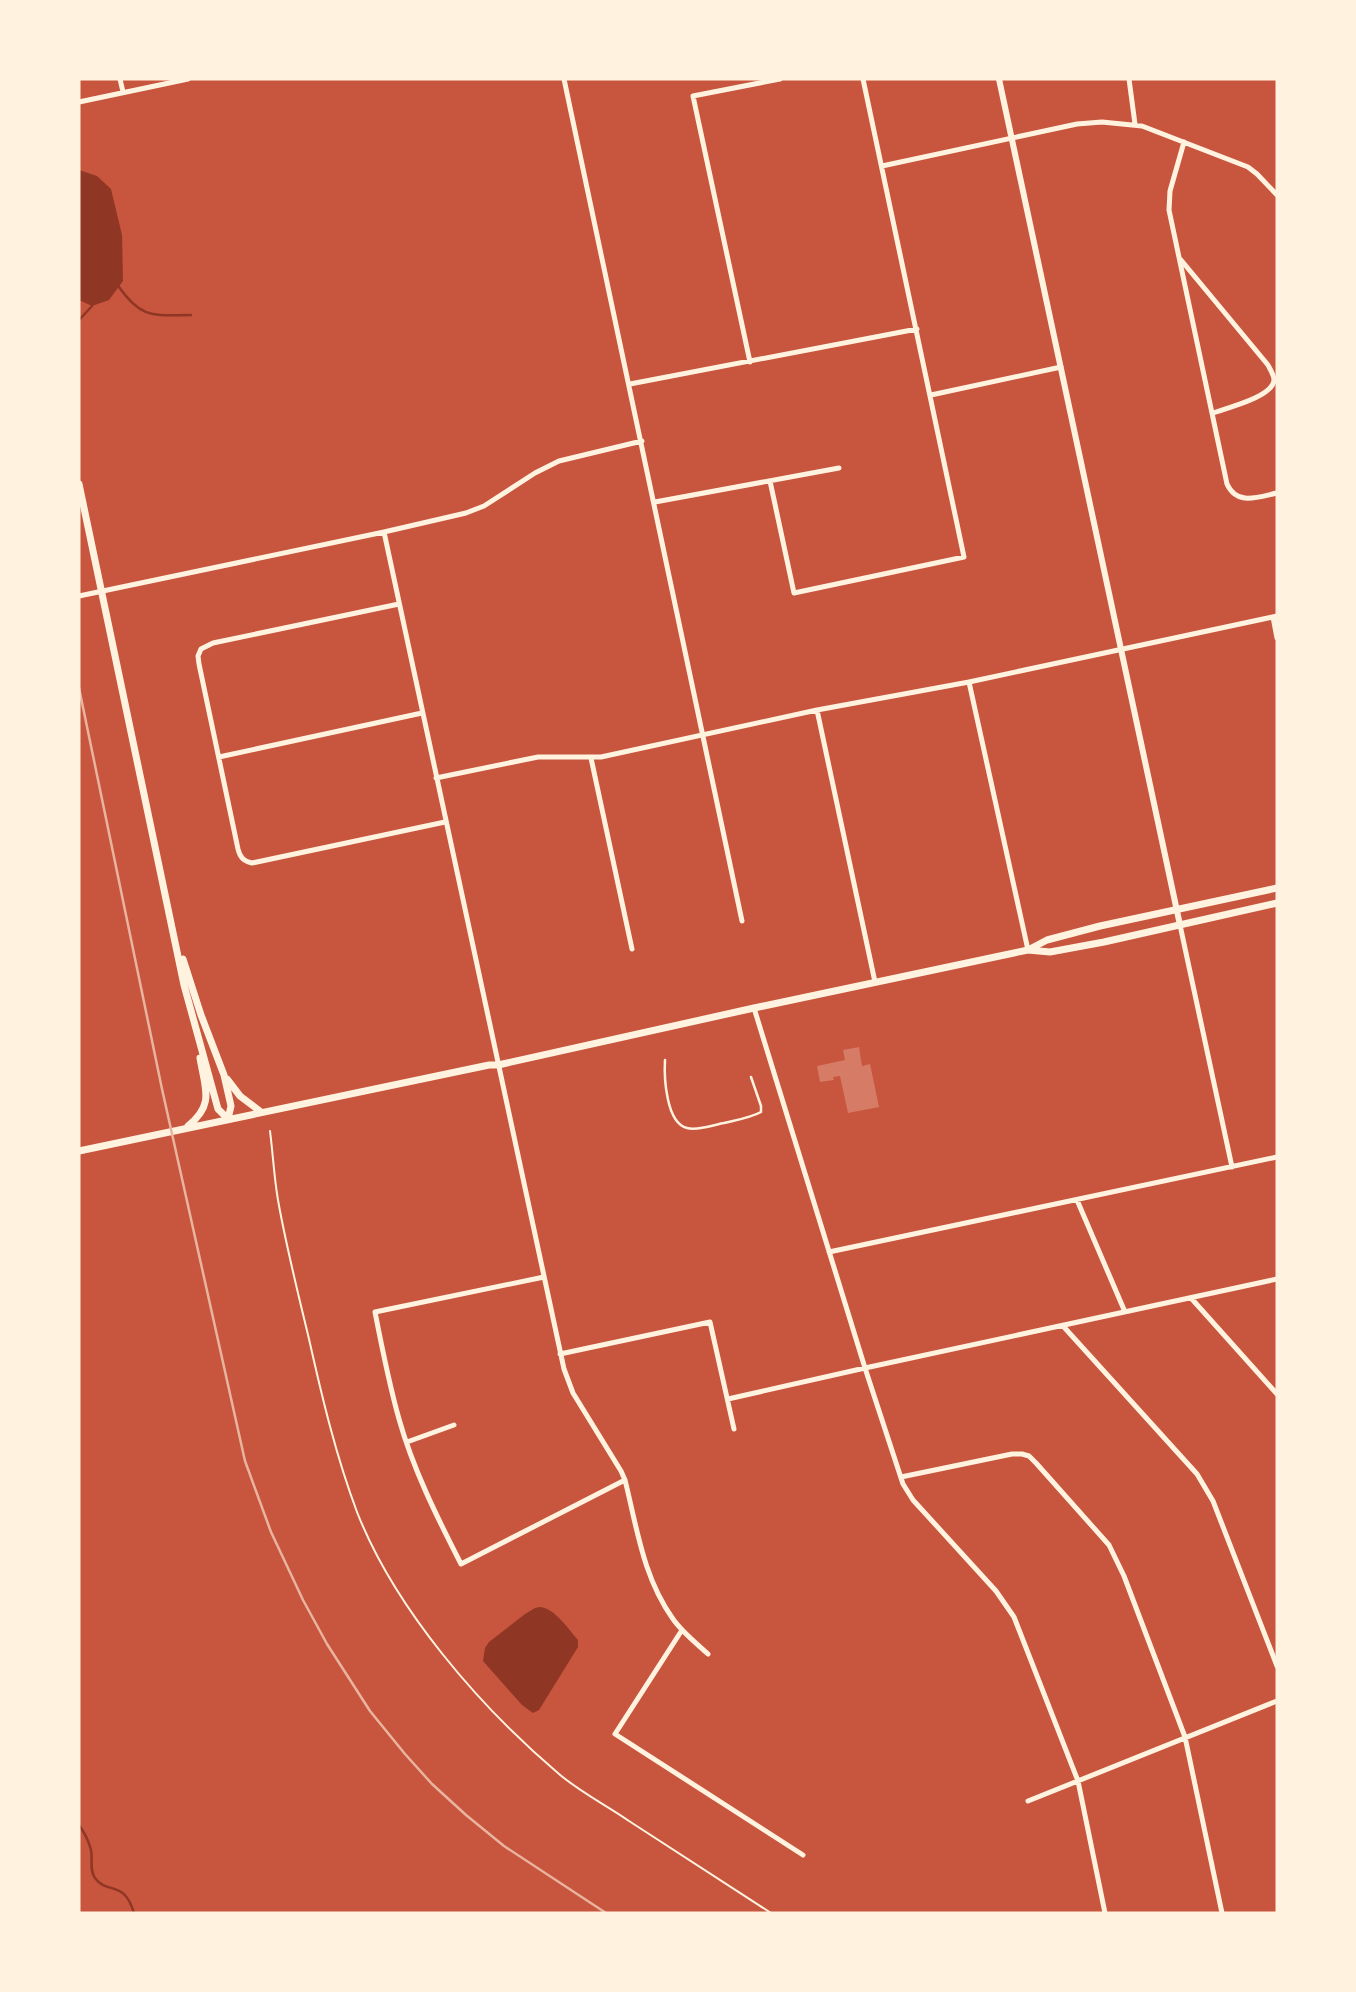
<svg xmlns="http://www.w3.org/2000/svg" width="1356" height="1992" viewBox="0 0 1356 1992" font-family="Mulish,sans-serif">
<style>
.water{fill:#8f3625}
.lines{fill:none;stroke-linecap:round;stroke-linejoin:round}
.stream{stroke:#8f3625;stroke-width:2.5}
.building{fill:#d67c66}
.path{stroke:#fff3e0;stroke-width:2}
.service{stroke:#fff3e0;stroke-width:2.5}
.minor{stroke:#fff3e0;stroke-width:5}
.tertiary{stroke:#fff3e0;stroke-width:6}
.secondary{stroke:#fff3e0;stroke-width:7}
.rail{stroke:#e9b49f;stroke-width:2.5}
</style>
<rect width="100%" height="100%" fill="#c8553d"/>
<path class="water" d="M79 170 97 176 111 189 122 235 123 281 109 300 92 306 79 300Z
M540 1607C556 1609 568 1629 578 1640V1647L539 1710 533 1713 522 1705 483 1661 485 1648 489 1642 525 1614 535 1608Z"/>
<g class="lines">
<path class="stream" d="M119 287C142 320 155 315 191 315
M79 320 92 306
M79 1825C84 1832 89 1842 91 1850 93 1859 89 1870 95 1878 107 1895 124 1879 134 1913"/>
</g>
<path class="building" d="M859 1047 862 1066 870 1064 879 1107 848 1113 840 1076 833 1077 834 1080 820 1082 817 1066 845 1060 843 1050Z"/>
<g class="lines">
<path class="path" d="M270 1131C273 1154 274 1177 278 1200 286 1246 298 1293 309 1339 322 1397 336 1456 357 1512 395 1609 480 1707 559 1774 580 1792 606 1805 629 1821 676 1851 723 1882 771 1913"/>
<path class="service" d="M665 1060C664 1077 666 1123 687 1128 698 1131 713 1125 724 1123 736 1120 750 1118 761 1112V1106L751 1077"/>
<path class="minor" d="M120 79 123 92
M564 79 742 921
M1129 79 1135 124
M79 102 188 79
M1184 142 1170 191 1169 210 1227 484C1237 506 1258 497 1277 493
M882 166 1077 124 1102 122 1142 126 1248 167 1257 174 1277 195
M1181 260 1268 365C1270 369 1274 375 1274 380 1273 397 1226 408 1213 413
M750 362 693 96 780 79
M630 384 917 329
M931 395 1061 367
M770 481 794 593 964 557 863 79
M655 502 839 468
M384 532 564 1369 573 1393 621 1471 625 1480C637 1528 643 1577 673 1619 682 1632 696 1643 708 1654
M79 596 384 532 466 513 484 506 535 473 559 461 642 441
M399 604 213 643 201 649 198 656 199 664 238 849C240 857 243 861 252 863L445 822
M1273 617 1277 638
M969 682 1028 950
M817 710 875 982
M219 757 422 713
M591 758 632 949
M436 778 538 757H601L817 710 969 682 1277 616
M1180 925 1232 1167
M754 1008 865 1368 903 1484 913 1500 996 1591 1014 1617 1078 1781 1105 1913
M1077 1200 1125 1312
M829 1252 1277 1157
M544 1277 375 1312C382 1348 389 1384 399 1419 413 1469 437 1517 461 1564L625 1480
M1191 1298 1277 1394
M1063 1326 1197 1474 1213 1501 1277 1666
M560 1354 710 1322 734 1429
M728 1399 865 1368 1277 1279
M407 1442 454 1425
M901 1477 1012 1454H1022L1029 1456 1036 1463 1109 1545 1124 1576 1185 1737 1222 1913
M682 1630 615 1734 803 1855
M1028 1801 1277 1701"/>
<path class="tertiary" d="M999 79 1180 925"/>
<path class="secondary" d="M79 484 184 985 218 1109 228 1119
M1028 950 1050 952 1104 942 1277 903
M183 959 201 1015 224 1075 231 1106 228 1119
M227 1079 240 1096 261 1112
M188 1126C215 1104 205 1089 200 1058
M79 1151 489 1065H498L754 1008 1028 950 1047 940 1100 926 1277 888"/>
<path class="rail" d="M79 688 162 1089 245 1461 271 1532 303 1600 327 1644 370 1711 405 1754 432 1784 466 1815 504 1846 606 1913"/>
</g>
<rect width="1356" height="1992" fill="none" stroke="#fff3e0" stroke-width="161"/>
</svg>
